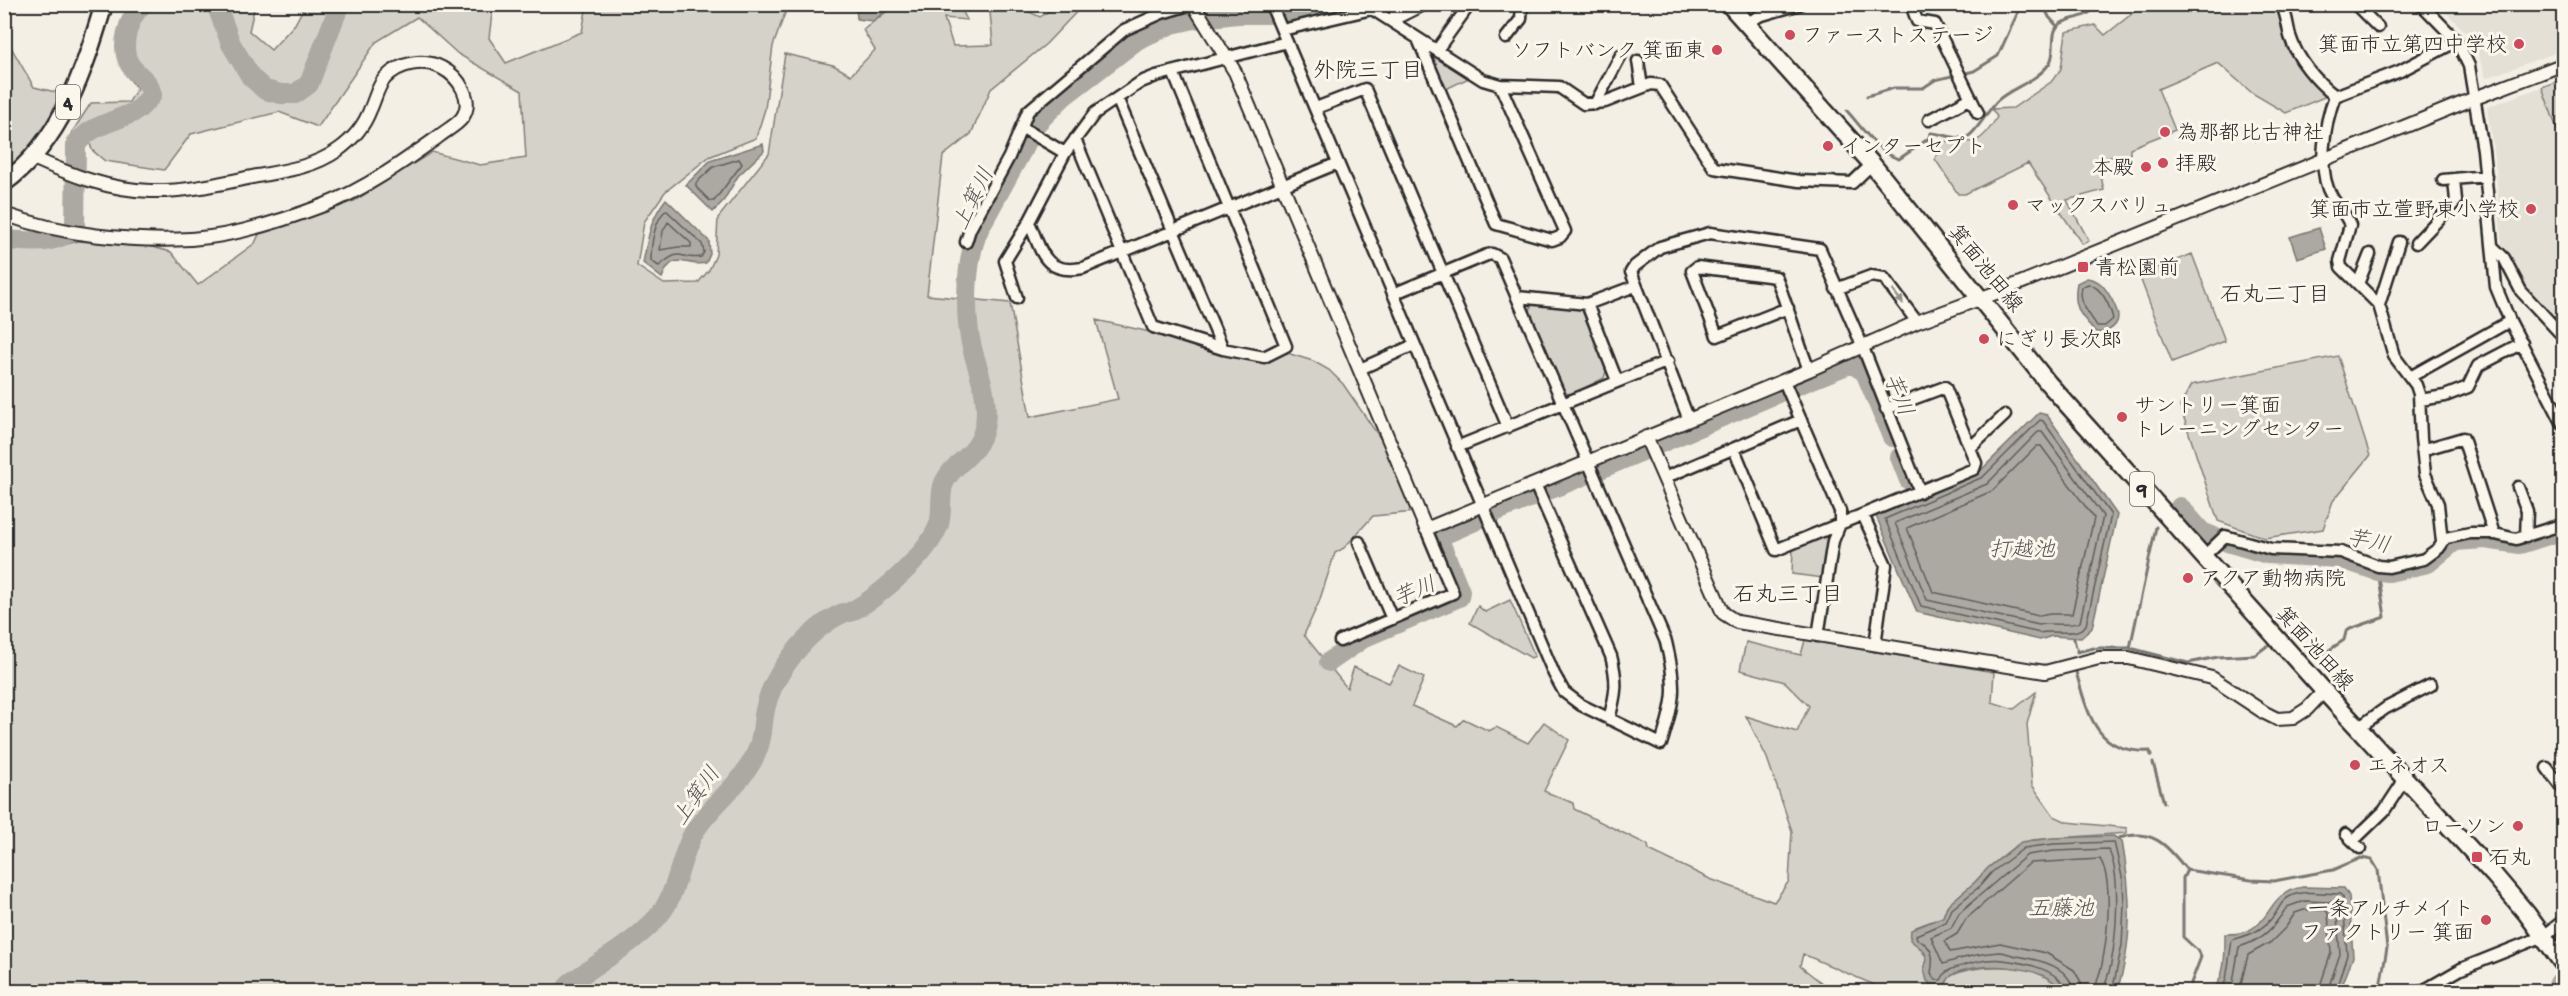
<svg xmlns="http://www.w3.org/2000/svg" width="2568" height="996" viewBox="0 0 2568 996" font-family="'Gochi Hand','Klee One',sans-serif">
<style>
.built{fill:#e4e0d6}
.green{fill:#d5d2c9;stroke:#807e7a;stroke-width:1.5}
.water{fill:#aca9a2;stroke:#787772;stroke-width:1.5}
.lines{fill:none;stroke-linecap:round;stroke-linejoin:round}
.shore{stroke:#5f5d5b;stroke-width:1.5}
.stream{stroke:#787772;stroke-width:3}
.river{stroke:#aca9a2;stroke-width:20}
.minor-casing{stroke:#2b2b2b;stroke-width:15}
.tertiary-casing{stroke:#2b2b2b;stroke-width:16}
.primary-casing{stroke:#2b2b2b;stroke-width:21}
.minor{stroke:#fbf7ec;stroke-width:10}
.tertiary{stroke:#fbf7ec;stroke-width:12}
.primary{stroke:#fbf7ec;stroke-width:16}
.oneway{fill:#93918c}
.poi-dot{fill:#d1495b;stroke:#fbf7ec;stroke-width:2}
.labels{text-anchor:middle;stroke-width:6;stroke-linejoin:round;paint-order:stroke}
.shield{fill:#fbf7ec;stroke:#696865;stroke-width:1.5}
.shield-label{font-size:20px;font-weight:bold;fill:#2b2b2b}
.poi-label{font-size:21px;fill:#2b2b2b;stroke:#fbf7ec;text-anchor:start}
.street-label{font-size:21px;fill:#2b2b2b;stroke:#fbf7ec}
.neighbourhood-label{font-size:22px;fill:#2b2b2b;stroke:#fbf7ec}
.water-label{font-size:22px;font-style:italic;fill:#585755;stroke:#fbf7ec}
</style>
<rect width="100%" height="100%" fill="#f3efe4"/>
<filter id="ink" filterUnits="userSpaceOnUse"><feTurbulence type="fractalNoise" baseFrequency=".0167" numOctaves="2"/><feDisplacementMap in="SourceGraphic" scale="12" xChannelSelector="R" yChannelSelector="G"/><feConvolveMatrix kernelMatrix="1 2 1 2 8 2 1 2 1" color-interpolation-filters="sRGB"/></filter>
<g filter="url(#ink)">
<path class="built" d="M2438 5H2563V50L2486 78 2473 39Z
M2563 79 2564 325 2559 327 2520 286 2502 248 2496 171 2487 107Z"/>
<path class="green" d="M150 5H210L228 46 247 80 263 94 294 98 312 88 347 5H493L489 38 506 63 582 32 587 5H788L773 46 765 109 756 138 709 157 665 192 644 222 637 266 664 284 698 283 709 270 716 255 718 218 769 154 785 54 833 65 851 75 875 50 863 30 895 5H959L967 20 944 18 953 46 993 45 990 12 996 5H1015L1040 17 1058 5H1083L1046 44 991 89 971 134 943 156 927 295 1010 303 1030 417 1118 399 1096 320 1240 352 1287 353 1313 361 1329 370 1343 384 1389 451 1414 512 1373 516 1344 548 1335 553 1319 602 1304 635 1347 688 1354 667 1389 683 1399 666 1424 678 1412 706 1457 726 1464 719 1489 731 1496 727 1528 743 1544 722 1569 740 1544 791 1573 803 1574 809 1648 845 1649 850 1710 879 1774 902 1789 881 1792 831 1767 758 1746 716 1797 732 1809 706 1785 682 1740 670 1746 642 1801 655 1805 640 1994 672 1992 702 2014 709 2036 692 2027 724 2032 785 2054 816 2067 822 2127 828V833L2031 840 2014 847 1988 868 1975 882 1947 906 1943 917 1916 927 1919 947 1928 959C1925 975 1924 992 1946 984L1949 977C1973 962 2048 961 2060 991H1888L1803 954 1800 966 1832 991H5L4 246 48 249 78 241 148 246 171 252 198 285 255 243 261 230 354 201 432 152 480 165 526 158 522 91 458 54 417 17 376 42 318 127 279 112 191 134 164 170 105 161 92 150 88 137 111 126 139 116 156 98 153 82 128 53C132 31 132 19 150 5Z
M219 5H255L249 31 271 50 295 24 305 5H336L307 80C298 89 289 91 277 89 242 83 233 31 219 5Z
M2143 5H2277L2289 41 2327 96 2286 113 2252 93 2218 63 2158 89 2175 130 2130 148V154L2097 159 2104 190 2067 200 2089 241 2082 244 2028 163 1965 194H1958L1935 159 1941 141C1973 143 1980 147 1997 117L1992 109 2013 108 2051 82 2061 69 2066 32 2095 25 2105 35Z
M4 35 34 87 60 93 35 152 5 169Z
M1436 54 1471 77 1446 89 1431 57Z
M132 73 146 84 147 94 134 108 108 117 81 131 73 143 67 140 91 103 129 102 137 88 126 75Z
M2563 79H2564L2563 146 2542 87Z
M2192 254 2225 341 2172 362 2139 275Z
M1532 302 1581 308 1607 368 1604 378 1573 394 1563 393 1530 312Z
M2338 356 2370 456 2333 501 2323 529 2265 538 2218 521 2180 406 2191 385Z
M1824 535 1830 537 1823 578 1792 574 1793 547Z
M1510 600 1535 656 1531 658 1470 623 1478 606 1485 612Z"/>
<path class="water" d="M856 5V4L893 5 873 21 857 19Z
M763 144 764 151 738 176 724 200 713 212 686 185 710 161Z
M666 199 709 241 710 254 706 263C684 268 674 248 662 278L643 263C648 238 650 219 666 199Z
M2319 228 2326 249 2297 258 2290 237Z
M2087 278C2100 280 2104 286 2111 298 2117 310 2124 321 2109 330 2106 332 2100 333 2096 332 2091 330 2090 325 2087 322 2076 310 2074 299 2077 283Z
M2039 413 2047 415 2117 515 2092 628 2081 638 2052 636 2040 640 1917 612 1876 516 1979 472Z
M2113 836 2122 841C2131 893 2134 941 2117 991H2060C2050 964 1972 960 1951 976 1948 978 1947 983 1943 986L1933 985 1927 981 1924 969 1927 959 1924 951 1910 940 1911 930 1943 917 1947 906 1975 882 1988 868 2021 842 2053 838Z
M2303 887 2344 888 2349 896 2353 957 2340 991H2211C2226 980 2225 952 2225 934 2231 934 2238 934 2244 932 2274 922 2266 893 2303 887Z"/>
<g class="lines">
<path class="shore" d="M739 159 742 164 714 201H710L696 187V183L713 167Z
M666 210 702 244 704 252 701 257C678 261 684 245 659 266L651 261C651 245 654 221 666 210Z
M668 222 691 243V247H678L660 250 663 231Z
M2088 284C2102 287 2110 306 2113 319L2105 326H2097C2089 312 2078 305 2082 287Z
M2040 420 2043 421 2111 515 2086 625C2075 638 2055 629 2040 633L1921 606 1885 519 1983 477Z
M2038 432H2042L2103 516 2080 622C2073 627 2051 622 2039 625L1927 600 1895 523 1987 484Z
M2037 446H2041L2094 518 2072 614H2050L2039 616 1933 592 1907 528 1992 491Z
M2065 992C2063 969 2021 962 2003 960 1986 958 1967 964 1952 969L1945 973 1941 980H1936L1931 973C1933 961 1935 950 1922 942 1915 938 1918 942 1916 935L1946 922 1952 909 1979 887 1992 872 2024 848 2054 844 2114 842 2123 881 2124 905 2122 945 2112 992
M2073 992C2071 965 2038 960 2017 956 2011 955 2005 952 1999 952 1979 953 1961 958 1943 964L1931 937 1951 928 1959 913 2027 855 2054 851 2108 849C2122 874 2116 937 2111 964 2109 974 2105 982 2104 992
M2082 992 2081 982 2074 970 2046 953 2000 943 1950 952 1945 941 1957 934 1966 919 2030 863 2100 859C2114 882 2107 939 2102 964 2100 974 2096 982 2095 992
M2220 992 2226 980 2232 940C2248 935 2259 933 2272 918 2280 909 2280 900 2293 895 2307 890 2325 894 2340 894L2343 897 2347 955 2335 992
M2228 992 2233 982 2239 947C2265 939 2273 928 2287 907L2304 901 2333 902 2336 904 2340 954 2327 992
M2239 992 2248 955 2271 942 2286 927 2295 913 2304 910H2325L2328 913 2331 953 2318 992"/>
<path class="stream" d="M2043 4 2049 17 2057 26
M1962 74 1974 71 1998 56 2018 12 2019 4
M1867 96 1894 88H1923L1935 80 1956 75
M1847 111C1861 126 1878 153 1899 159L1928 139 1931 133C1942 133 1957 141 1967 137 1976 133 1988 110 1997 101 2012 87 2036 82 2049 64 2057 54 2049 33 2059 25 2065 19 2077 19 2085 15 2090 13 2095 8 2100 4
M2074 639 2076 647
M2097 648H2130L2188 663 2218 657 2255 655 2267 646
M2130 648 2156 527
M2077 650V652L2094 648
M2316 659 2344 640 2346 632 2350 629 2385 617 2378 571
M2076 672C2088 714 2096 754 2150 751L2151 756
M2153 763 2164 803
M2119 838C2153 827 2167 846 2187 870
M2191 983 2201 957 2197 950 2183 937V878L2187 870 2251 880 2274 881 2333 870 2361 858 2372 860 2378 870 2387 948 2380 987
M2379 992V991"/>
<path class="river" d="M216 4 231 44 251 77 265 90 281 94H295L309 84 340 4
M4 240C31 241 55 247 75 227L76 145C90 125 114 122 134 112 141 109 147 100 152 95 148 77 139 78 130 65 119 47 128 18 143 4
M1795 386 1847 365H1854L1865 372 1892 437
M1900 457 1909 480
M1600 469 1780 392
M1546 491 1588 474
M2180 507 2202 532 2214 537
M1492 513 1534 496
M2227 542 2267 554 2339 558 2378 571 2389 572 2428 563 2455 541 2485 539 2520 544 2564 530
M850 612C878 598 929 554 939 524 943 511 939 494 944 483 954 460 979 458 985 424 989 396 979 374 972 348 964 315 965 258 980 227L1037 123 1064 96 1137 40 1172 24 1194 19 1237 14H1280L1333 4
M1329 662 1365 637 1459 597 1460 591 1438 537 1477 520
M564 992 570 983C596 964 645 937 663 910 678 888 680 858 693 834 711 803 744 784 757 751 763 738 762 724 765 710 772 674 809 628 843 613
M2555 992 2559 983"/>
<g class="minor-casing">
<path id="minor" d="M1911 4 1917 21 1935 24 1978 113
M2281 4C2287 14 2287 25 2290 36 2297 59 2316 81 2335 96
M2355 4 2378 27
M2421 4 2457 41 2469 66 2483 150 2496 287 2510 321 2564 426
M1272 7 1338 163 1554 674 1564 692 1581 705 1661 744C1675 700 1677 687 1666 642L1500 258 1492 254 1487 255 1393 294
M1393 20 1425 4
M1393 20 1399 4
M1748 23 1759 16 1800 4
M1282 30 1372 9 1483 80 1500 85 1559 87 1584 104 1605 102 1651 84 1660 85 1714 168 1799 181 1852 183 1872 164
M1506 38 1521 19 1522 4
M1418 39 1496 224 1552 240 1560 237 1565 231 1500 85
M1437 50 1470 4
M1638 61 1642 87
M1117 98 1223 349
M1595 104 1621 55
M1316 108 1365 89 1508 427
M1929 120 1971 98
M1021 127 1065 153
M1075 139 1153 327 1223 349 1264 357 1286 346 1173 72
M2443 180 2486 176
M1029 222C1042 252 1044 275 1083 268L1338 163
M966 242 970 229 1009 157 1028 111 1124 30 1162 13 1192 4
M2416 243 2456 201 2454 179
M2493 247 2504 258 2521 291 2559 332 2564 330
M2358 284 2370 254
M1836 289 1871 276 1884 278 1917 322
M1517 297 1587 304 1635 286
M1017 298 1005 261 1029 222 1065 153 1095 113 1141 82 1156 76 1287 42
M1587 304 1617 381
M2379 305 2399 242
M1788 308 1717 336 1692 271 1697 267 1776 277C1788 308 1797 339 1809 370
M1360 369 1414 345
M2410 377 2510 321
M1784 381 1840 511V524L1833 541 1818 636
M2420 400 2445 396 2468 387 2478 366 2522 343
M1689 420 1631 272 1635 266 1660 247 1710 233 1820 249 1862 345 1920 492
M1457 447 1668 361
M1970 448 2005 415
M1734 449 1776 550 1974 469 1976 463 1945 387 1886 409
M2422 450 2463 438 2494 534
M1664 478 1801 420
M1535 484 1611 656C1618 682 1616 694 1609 719
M2518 487 2527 511 2526 537
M1863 515 1886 565 1875 645
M1359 542 1392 619
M2442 542 2438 504 2425 474 2421 438 2419 394 2416 385 2394 356 2379 305 2341 267 2340 261 2350 225C2346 214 2338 207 2332 197 2316 171 2325 122 2335 96L2400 71 2457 41
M2203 557 2225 536 2271 549 2341 552 2378 566 2389 567 2424 559 2439 548 2446 538 2470 533H2491L2516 539 2564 524
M1340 641 1453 593 1426 529
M2358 728 2386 708 2431 685
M2547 768 2564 790
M2346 834 2360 848
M2353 841 2384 811 2405 779
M2421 992 2461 969 2544 936 2564 920"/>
</g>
<g class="tertiary-casing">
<path id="tertiary" d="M1193 4 1235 72 1426 529 1809 370 1917 322 1998 292 2475 98 2564 64
M4 214C62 235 130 242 191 239 236 236 282 221 324 205 364 190 403 162 438 137 445 131 457 125 462 118 475 100 458 76 442 68 424 58 399 63 385 78 377 87 375 100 370 110 364 126 352 140 338 150 314 167 285 171 257 176 222 183 186 192 151 191 109 190 71 175 33 158
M1646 437 1723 613 1737 622 2045 672 2099 658H2129L2212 678 2265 713 2277 719 2293 718 2307 709 2324 691"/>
</g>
<g class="primary-casing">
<path id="primary" d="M1729 4 1872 164 2048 383 2324 691 2494 875 2527 914 2564 965
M4 183C62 141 84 70 104 4"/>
</g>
<use href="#minor" class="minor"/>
<use href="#tertiary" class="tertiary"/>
<use href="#primary" class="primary"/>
</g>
<defs><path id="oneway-solid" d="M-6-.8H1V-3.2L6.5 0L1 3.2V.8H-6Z" transform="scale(1.5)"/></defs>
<use class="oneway" href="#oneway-solid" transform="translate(1898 297) rotate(53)"/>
</g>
<g class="poi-dot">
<circle cx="1790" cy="35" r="6"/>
<circle cx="2519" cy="44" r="6"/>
<circle cx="1717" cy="50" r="6"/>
<circle cx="2165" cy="132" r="6"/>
<circle cx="1828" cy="146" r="6"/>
<circle cx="2163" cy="163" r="6"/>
<circle cx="2146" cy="167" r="6"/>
<circle cx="2013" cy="205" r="6"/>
<circle cx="2531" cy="209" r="6"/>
<rect x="2077" y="261" width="12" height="12" rx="3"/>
<circle cx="1984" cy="339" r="6"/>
<circle cx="2122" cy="417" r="6"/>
<circle cx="2188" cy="578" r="6"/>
<circle cx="2355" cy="765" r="6"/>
<circle cx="2518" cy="826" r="6"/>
<rect x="2471" y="851" width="12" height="12" rx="3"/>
<circle cx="2486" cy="920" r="6"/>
</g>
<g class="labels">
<g class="shield">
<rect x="56" y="85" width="24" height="34" rx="4.5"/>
<rect x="2130" y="472" width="24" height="34" rx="4.5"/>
</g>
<g class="shield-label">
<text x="68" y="109">4</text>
<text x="2142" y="496">9</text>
</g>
<g class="poi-label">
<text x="1802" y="42">ファーストステージ</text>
<text x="2507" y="51" text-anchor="end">箕面市立第四中学校</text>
<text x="1705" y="57" text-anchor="end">ソフトバンク 箕面東</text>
<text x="2177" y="139">為那都比古神社</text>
<text x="1840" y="153">インターセプト</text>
<text x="2175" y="170">拝殿</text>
<text x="2134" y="174" text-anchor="end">本殿</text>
<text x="2025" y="212">マックスバリュ</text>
<text x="2519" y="216" text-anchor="end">箕面市立萱野東小学校</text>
<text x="2095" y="274">青松園前</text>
<text x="1996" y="346">にぎり長次郎</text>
<text x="2134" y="412">サントリー箕面<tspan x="2134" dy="24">トレーニングセンター</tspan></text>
<text x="2200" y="585">アクア動物病院</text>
<text x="2367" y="772">エネオス</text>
<text x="2506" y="833" text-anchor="end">ローソン</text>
<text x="2489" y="864">石丸</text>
<text x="2474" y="915" text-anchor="end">一条アルチメイト<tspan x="2474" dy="24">ファクトリー 箕面</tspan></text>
</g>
<g class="street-label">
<text transform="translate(1986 268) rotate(51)" y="7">箕面池田線</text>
<text transform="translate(2315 648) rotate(48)" y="7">箕面池田線</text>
</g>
<g class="neighbourhood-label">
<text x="1368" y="77">外院三丁目</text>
<text x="2275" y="301">石丸二丁目</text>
<text x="1788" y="601">石丸三丁目</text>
</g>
<g class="water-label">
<text transform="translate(972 198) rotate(-64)" y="8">上箕川</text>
<text transform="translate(1900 394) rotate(68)" y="8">芋川</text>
<text transform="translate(2369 540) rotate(12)" y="8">芋川</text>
<text x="2022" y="556">打越池</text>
<text transform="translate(1414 590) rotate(-23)" y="8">芋川</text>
<text transform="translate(695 795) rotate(-55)" y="8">上箕川</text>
<text x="2061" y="915">五藤池</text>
</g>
</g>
<rect width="2568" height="996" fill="none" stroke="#fbf7ec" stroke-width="24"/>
<rect x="12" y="12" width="2544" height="972" fill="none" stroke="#2b2b2b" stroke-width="2" filter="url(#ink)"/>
</svg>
